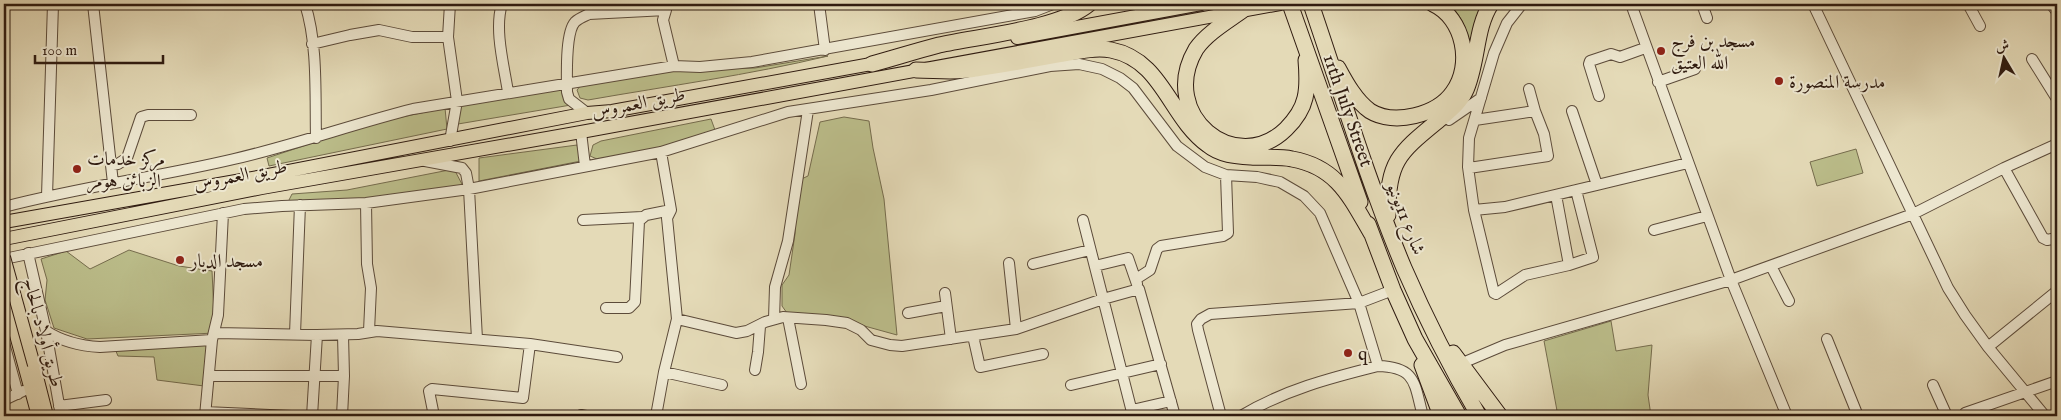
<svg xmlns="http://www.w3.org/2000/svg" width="2061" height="420" viewBox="0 0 2061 420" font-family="'IM FELL English',Amiri,serif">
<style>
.green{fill:#bbbd8a;stroke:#756c4d}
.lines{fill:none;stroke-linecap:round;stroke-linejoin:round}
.minor-casing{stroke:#5c4b3a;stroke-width:12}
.major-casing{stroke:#2f1b10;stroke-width:14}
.highway-casing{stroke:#2f1b10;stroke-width:17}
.minor{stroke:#ede7d0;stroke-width:10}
.major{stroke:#e4dab7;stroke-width:12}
.highway{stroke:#e4dab7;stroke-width:15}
.major-bridge-casing{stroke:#2f1b10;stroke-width:14;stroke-linecap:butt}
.major-bridge{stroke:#e4dab7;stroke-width:12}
.poi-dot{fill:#8f2418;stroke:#ede7d0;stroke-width:2}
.labels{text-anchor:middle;stroke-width:4;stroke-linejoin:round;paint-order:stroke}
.poi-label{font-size:19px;fill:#2f1b10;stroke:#ede7d0;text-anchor:start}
.street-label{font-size:19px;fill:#2f1b10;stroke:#ede7d0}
</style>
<rect width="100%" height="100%" fill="#e4dab7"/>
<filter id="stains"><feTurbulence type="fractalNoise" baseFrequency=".004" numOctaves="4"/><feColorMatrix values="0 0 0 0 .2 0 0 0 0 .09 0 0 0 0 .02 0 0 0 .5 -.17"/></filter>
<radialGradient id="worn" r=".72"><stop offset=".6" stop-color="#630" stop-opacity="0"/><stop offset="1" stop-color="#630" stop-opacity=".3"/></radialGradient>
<path class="green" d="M1448 4H1486L1470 62C1467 38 1468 20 1448 4Z
M828 56C749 75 668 86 588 100L580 98 577 90 582 84 676 70 755 68Z
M564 87 571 105 458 124V106Z
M445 108 447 129 269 166 267 158 373 123Z
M844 117 869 121 873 148 884 199 897 335 832 317 787 313 782 306V285L789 275 795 234 797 181 808 176 820 122Z
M711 119 715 130 650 151 597 159 590 156 593 145 601 141Z
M577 145 581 161 479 181V158Z
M1856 149 1863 173 1817 186 1810 162Z
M454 169 463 186 368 199 288 202 292 194 347 190Z
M129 250 179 266 212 271 215 333 87 339 54 328 45 300 47 280 41 259 66 251 90 269Z
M1611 321 1616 351 1652 345 1648 395 1651 416H1558L1544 341Z
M210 343 204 386 157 380 154 357 118 356 115 349Z"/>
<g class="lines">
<g class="minor-casing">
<path id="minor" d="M93 4 113 183
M305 4C318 44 315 95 316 138
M450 4 448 37 457 101 450 141
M502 4C494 29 504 66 508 92
M819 4 825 50
M1522 4 1507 23 1494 53 1469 138 1468 167 1474 210 1494 293 1496 294 1525 275 1569 265 1593 257 1576 190
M1631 4 1731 280 1787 416
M1702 4 1707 18
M1813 4 1948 288 1965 315 1988 347 2045 416
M1968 4 1980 26
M2051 4 2057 12
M312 44 350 35 379 30 412 37H448
M2032 59 2057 99
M1658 82 1695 69
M1599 96 1589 64 1590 61 1611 54 1620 57 1645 48
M1572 111 1597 185 1688 163
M587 113 569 99 567 92C567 76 565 33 575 22 579 18 585 16 589 14L666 10 663 20 674 66
M1449 120 1481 98
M1475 120 1535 111 1529 89
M581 132 585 166
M425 161 462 168 466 173 469 189 477 339
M111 165 118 164 127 158 141 117 148 115H191
M1469 168 1548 156 1544 134 1535 111
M2004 168 2043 238 2047 240 2057 238
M1556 195 1569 265
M47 196 53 4
M366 203 367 264 371 288 369 331
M4 207C80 187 158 177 234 159 295 145 353 124 413 109L674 66 700 67 752 62 1035 11 1053 4
M671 210 667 218 677 319 736 333 747 331 765 322 783 317 826 320 847 323 861 330 871 340 890 345 902 346 1016 329 1103 299 1139 289 1175 416
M1474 210 1505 207 1597 185
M583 220 642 217
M1083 220 1133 416
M1654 230 1707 216
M28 253 46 331 61 416
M4 259 244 209 282 206 366 203 469 189 661 152 788 112 931 90 1050 66 1079 64 1102 69 1120 78 1133 88 1177 146 1205 167 1226 175 1257 177 1280 182 1304 196 1320 213 1359 303 1393 290
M1009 263 1016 329
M1033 264 1090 250
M1095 266 1128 258 1137 284
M1771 266 1789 301
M1136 279 1150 270 1157 249 1161 246 1223 236 1228 233 1226 175
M945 293 951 339
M606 308H629L635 302 639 221 646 215 671 210 661 152
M908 313 946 306
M788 318 801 384
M677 319 664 372 722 385
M774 319 775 287 788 241 808 110
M46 331C63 342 80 346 100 347L212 340
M215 333 317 335 358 334 377 331 530 344 617 357
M295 334 300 205
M973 336 980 367 1043 354
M1827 339 1858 416
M4 343 18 394
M1988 347 2057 291
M1460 364 1505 345 1731 280 1913 214 2004 168 2057 144
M755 370 758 352 760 326
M210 376H344
M1071 385 1161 364
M1933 385 1947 416
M4 400 23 391
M59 406 106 400
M1132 410 1171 401
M205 412 291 416
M1965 413 2057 381
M581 415 586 416
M205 416 212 340 218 315 223 213
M312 416 317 335
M342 416 344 376 343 335
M434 416 429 391 432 389 523 398 530 344
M656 416 664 372
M1221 416 1198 330 1197 324 1201 319 1210 314 1359 303 1378 366C1417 367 1414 384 1423 416
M1241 416C1284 390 1330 378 1378 366"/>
</g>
<g class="major-casing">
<path id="major" d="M1017 38 1201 4
M4 222 258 177 587 113 612 111 882 62
M4 239 262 188 581 132 1280 4
M4 291 38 416
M34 365 47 416"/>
</g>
<g class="highway-casing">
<path id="highway" d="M1290 4 1360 202
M1311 4C1341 92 1368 182 1404 268 1426 319 1451 368 1479 416
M1243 10C1228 21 1207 33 1196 49 1157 115 1236 178 1286 129 1295 120 1302 111 1305 98 1308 86 1307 72 1306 60
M872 64C894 58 916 51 939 45 979 36 1059 29 1089 4
M1338 68C1346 83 1356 101 1370 111 1394 126 1437 115 1453 92 1473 65 1464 18 1433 4
M916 70C935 70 957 73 976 69 1004 65 1031 60 1058 55 1075 52 1094 47 1111 50 1163 60 1169 117 1208 145 1220 155 1236 156 1251 157 1264 158 1279 156 1292 159 1337 167 1350 197 1371 233
M1388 215C1387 161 1400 152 1439 120 1448 112 1460 103 1465 92 1478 65 1475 28 1491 4
M1368 224 1393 290 1415 339 1459 416
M1453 353 1500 416
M1422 365 1441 416"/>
</g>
<use href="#minor" class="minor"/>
<use href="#major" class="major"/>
<use href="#highway" class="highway"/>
<g class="major-bridge-casing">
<path id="major-bridge" d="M4 257 34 365"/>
</g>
<use href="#major-bridge" class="major-bridge"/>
</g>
<g class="poi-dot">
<circle cx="1661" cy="51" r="5"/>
<circle cx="1779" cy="81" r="5"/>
<circle cx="77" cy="169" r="5"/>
<circle cx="180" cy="260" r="5"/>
<circle cx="1348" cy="353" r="5"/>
</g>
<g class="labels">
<g class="poi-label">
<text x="1671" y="47">مسجد بن فرج<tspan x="1671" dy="22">الله العتيق</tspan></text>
<text x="1789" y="88">مدرسة المنصورة</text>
<text x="87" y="165">مركز خدمات<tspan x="87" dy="22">الزبائن هومر</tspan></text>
<text x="190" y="267">مسجد الديار</text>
<text x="1358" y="360">q</text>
</g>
<g class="street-label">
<text transform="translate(638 102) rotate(-11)" y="7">طريق العمروس</text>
<text transform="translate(1349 110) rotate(71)" y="7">11th July Street</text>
<text transform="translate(240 174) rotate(-11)" y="7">طريق العمروس</text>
<text transform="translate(1407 218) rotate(69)" y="7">شارع 11يونيو</text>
<text transform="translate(44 332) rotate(75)" y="7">طريق أولاد بالحاج</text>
</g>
</g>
<rect width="2061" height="420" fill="none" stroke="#e4dab7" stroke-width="20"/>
<rect x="5" y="5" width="2051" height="410" fill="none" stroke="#2f1b10" stroke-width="2.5"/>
<rect x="10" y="10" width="2041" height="400" fill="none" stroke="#2f1b10"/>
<g transform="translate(2004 58) rotate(351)" stroke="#ede7d0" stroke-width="4" paint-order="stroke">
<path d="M0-4L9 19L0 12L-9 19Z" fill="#2f1b10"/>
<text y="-8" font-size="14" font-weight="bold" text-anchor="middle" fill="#2f1b10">ش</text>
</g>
<path d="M35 55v8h128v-8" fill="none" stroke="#2f1b10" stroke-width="2.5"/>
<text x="42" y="55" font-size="15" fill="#2f1b10" stroke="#ede7d0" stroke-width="4" paint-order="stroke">100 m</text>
<rect width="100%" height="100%" filter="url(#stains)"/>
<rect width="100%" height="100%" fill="url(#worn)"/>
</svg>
